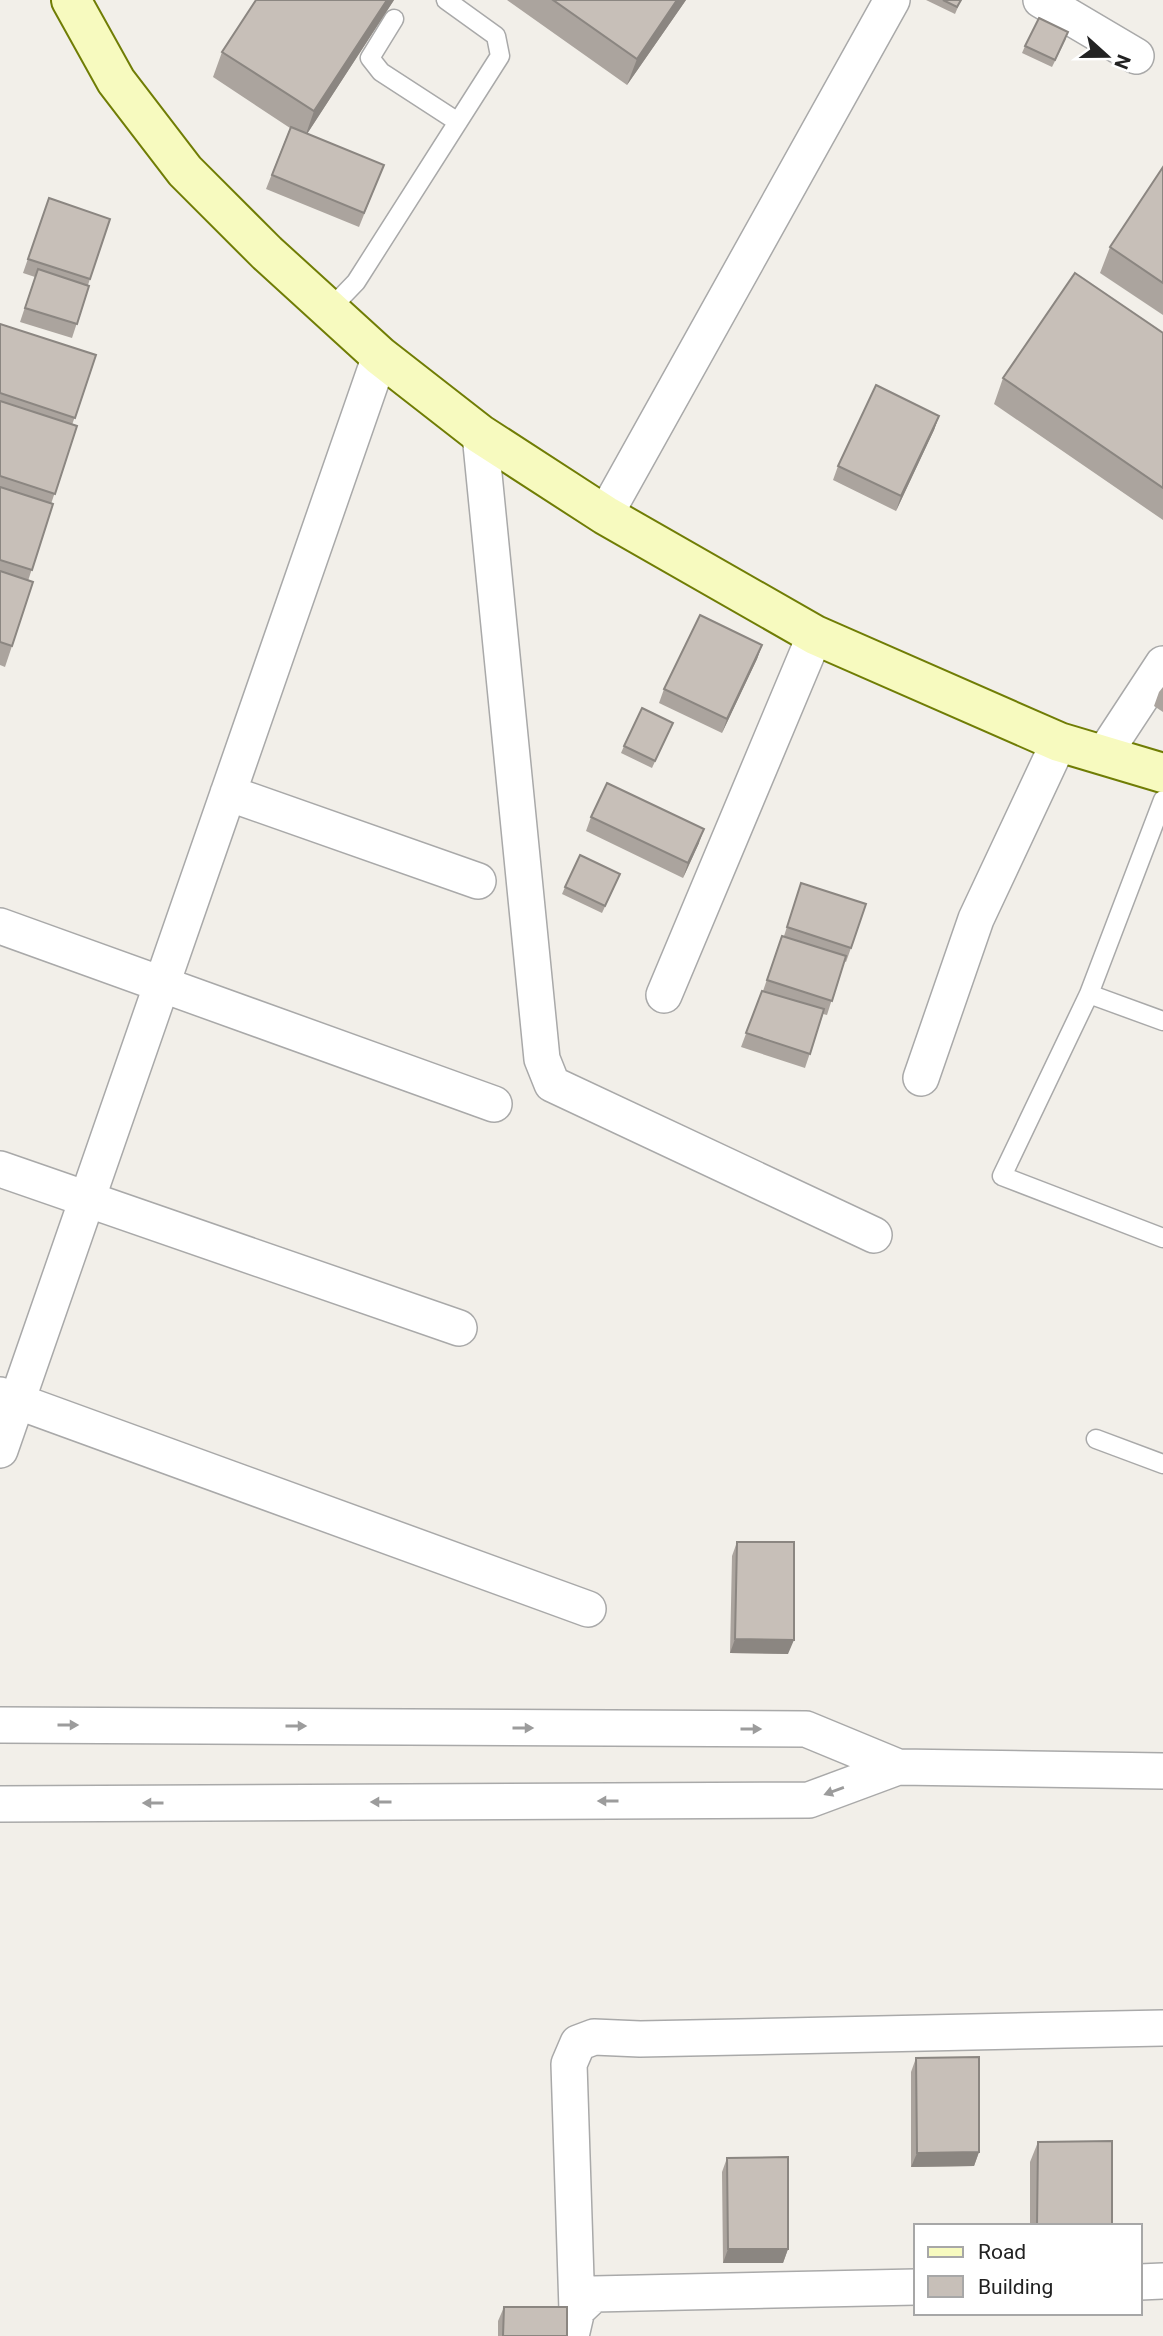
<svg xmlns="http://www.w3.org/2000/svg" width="1163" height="2336" viewBox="0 0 1163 2336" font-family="Roboto,sans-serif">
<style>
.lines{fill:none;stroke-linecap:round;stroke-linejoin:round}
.lane-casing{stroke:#a9a9a9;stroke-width:21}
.street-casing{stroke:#a9a9a9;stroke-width:38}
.secondary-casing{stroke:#707d05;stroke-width:42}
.lane{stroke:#fff;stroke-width:18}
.street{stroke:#fff;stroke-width:35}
.secondary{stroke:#f7fabf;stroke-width:38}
.wall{fill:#aba49e}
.shaded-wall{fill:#8b8681}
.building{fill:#c7bfb8;stroke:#8b8681;stroke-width:2}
.oneway{fill:#9c9c9c}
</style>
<rect width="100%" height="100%" fill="#f2efe9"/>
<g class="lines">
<g class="lane-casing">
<path id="lane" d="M394 19 370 58 381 72 458 122
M329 310 356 282 500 56 496 36 446 0
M1163 800 1089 994 1163 1021
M1089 994 1002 1176 1163 1238
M1096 1439 1163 1464"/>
</g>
<g class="street-casing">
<path id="street" d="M1041 0 1136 56
M480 434 542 1059 552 1084 874 1235
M605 515 892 0
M1104 754 1163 664
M228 793 478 881
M0 926 494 1104
M664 995 815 635
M921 1078 976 919 1059 742
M0 1169 459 1328
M0 1395 588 1609
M0 1450 380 356
M0 1725 806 1729 898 1767
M0 1804 809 1800 898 1767 1163 1771
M1140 2282 1163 2281
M577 2310 569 2064 578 2043 594 2037 640 2039 1163 2028
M571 2336 577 2310 594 2294 916 2287"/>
</g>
<g class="secondary-casing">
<path id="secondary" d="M71 0 116 81 185 171 267 253 380 356 480 434 605 515 815 635 1059 742 1163 773"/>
</g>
<use href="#lane" class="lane"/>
<use href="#street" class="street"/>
<use href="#secondary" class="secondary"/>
</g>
<path class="wall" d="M256 0H394L307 134 384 165 359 227 266 189 290 128 213 77 222 52Z
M507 0H686L627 85Z
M926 0H961L955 14Z
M1066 39 1052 67 1022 53 1025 46Z
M1163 167V315L1100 273 1110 247Z
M49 198 110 219 88 285 89 286 72 338 20 322 35 277 23 273Z
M0 324 96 355 72 425 77 426 51 504H53L28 581 12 646 5 667 0 665Z
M1163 333V520L994 404 1003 378Z
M939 416 934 430 896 511 833 480 838 466Z
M762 645 757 659 722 733 659 703 664 689Z
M1163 687V712L1154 706 1159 692Z
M673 723 652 768 621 753 624 746Z
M591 817 699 843 683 878 586 831Z
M617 881 602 913 562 894 565 887Z
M801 883 851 948 846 962 844 961 827 1015 823 1014 805 1068 741 1047 762 991H763L777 950 782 936H784Z
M737 1542 788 1654 730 1653 732 1556Z
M916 2058 979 2152 974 2166 911 2167V2072Z
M1038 2142 1112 2226H1030V2162Z
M727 2158 788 2249 783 2263H723L722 2172Z
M504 2307 567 2336H498V2321Z"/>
<path class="shaded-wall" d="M387 0H394L305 137 314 111Z
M677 0H686L627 85 637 59Z
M939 416 934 430 896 511 901 496Z
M762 645 757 659 722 733 727 719Z
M704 829 699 843 683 878 688 863Z
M735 1639 794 1640 788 1654 730 1653Z
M979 2152 974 2166 911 2167 917 2153Z
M728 2249H788L783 2263H723Z"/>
<path class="building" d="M256 0H387L314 111 222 52Z
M553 0H677L637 59Z
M943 0H961L957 7Z
M1039 18 1068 32 1055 60 1025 46Z
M291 127 384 165 364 213 272 175Z
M1163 167V283L1110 247Z
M49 198 110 219 90 279 28 259Z
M38 269 89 286 77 324 25 308Z
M1075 273 1163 333V488L1003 378Z
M0 324 96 355 75 418 0 393Z
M876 385 939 416 901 496 838 466Z
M0 401 77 426 55 494 0 476Z
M0 487 53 504 32 570 0 560Z
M0 571 33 582 12 646 0 642Z
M700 615 762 645 727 719 664 689Z
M642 708 673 723 655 761 624 746Z
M607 783 704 829 688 863 591 817Z
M580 855 620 874 605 906 565 887Z
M801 883 866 904 851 948 787 927Z
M782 936 846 956 832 1001 767 980Z
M762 991 824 1009 810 1054 746 1033Z
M737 1542H794V1640L735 1639Z
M979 2057V2152L917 2153 916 2058Z
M1112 2141V2226H1037L1038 2142Z
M788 2157V2249H728L727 2158Z
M504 2307H567V2336H503Z"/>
<defs><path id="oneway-solid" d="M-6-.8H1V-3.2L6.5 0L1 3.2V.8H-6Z" transform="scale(1.75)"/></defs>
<g class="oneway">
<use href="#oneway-solid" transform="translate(68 1725)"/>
<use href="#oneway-solid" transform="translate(296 1726)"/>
<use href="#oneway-solid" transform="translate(523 1728)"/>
<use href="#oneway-solid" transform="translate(751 1729)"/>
<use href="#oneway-solid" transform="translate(834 1791) rotate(160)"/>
<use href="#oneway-solid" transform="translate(608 1801) rotate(180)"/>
<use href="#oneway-solid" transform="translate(381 1802) rotate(180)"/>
<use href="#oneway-solid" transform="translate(153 1803) rotate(180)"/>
</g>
<rect x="914" y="2224" width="228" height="91" fill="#ffffff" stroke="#a7a7a7" stroke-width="2"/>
<rect x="928" y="2247" width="35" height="10" fill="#f7fabf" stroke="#a7a7a7" stroke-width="2"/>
<text x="978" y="2259" font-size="21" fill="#222222">Road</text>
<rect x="928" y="2276" width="35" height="21" fill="#c7bfb8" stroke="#a7a7a7" stroke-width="2"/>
<text x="978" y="2294" font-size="21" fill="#222222">Building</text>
<g transform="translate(1107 56) rotate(111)" stroke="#ffffff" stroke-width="5" paint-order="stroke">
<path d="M0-5L12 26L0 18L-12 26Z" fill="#222222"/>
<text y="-10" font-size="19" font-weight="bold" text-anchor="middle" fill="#222222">N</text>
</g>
</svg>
